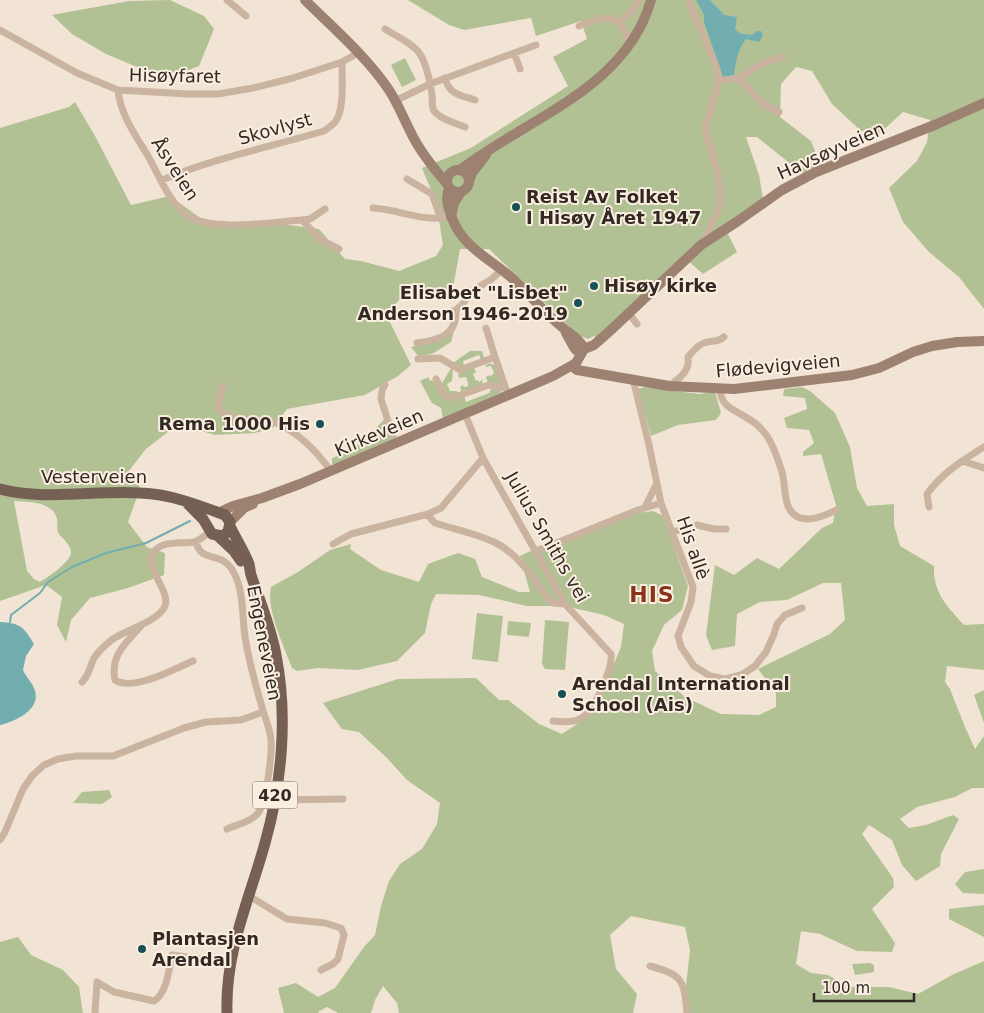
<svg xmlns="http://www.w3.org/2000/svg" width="984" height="1013" viewBox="0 0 984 1013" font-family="'DejaVu Sans',sans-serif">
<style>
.green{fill:#b1c194;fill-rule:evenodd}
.water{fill:#72adb0}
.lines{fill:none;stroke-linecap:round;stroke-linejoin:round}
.stream{stroke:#72adb0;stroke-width:2}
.street{stroke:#cab4a0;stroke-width:7}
.secondary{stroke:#9d8271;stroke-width:10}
.primary{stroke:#766053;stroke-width:11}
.poi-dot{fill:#175156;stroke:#faeee0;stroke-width:2}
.labels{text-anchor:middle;stroke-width:4;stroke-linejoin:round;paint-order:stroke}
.shield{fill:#faeee0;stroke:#6f645c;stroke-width:1}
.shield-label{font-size:16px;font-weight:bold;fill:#332924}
.street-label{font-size:18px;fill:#332924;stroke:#faeee0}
.poi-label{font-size:18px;font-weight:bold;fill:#332924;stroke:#faeee0;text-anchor:start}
.district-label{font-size:22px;font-weight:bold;letter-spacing:1px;fill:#873418;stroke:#faeee0}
</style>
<rect width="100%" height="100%" fill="#f2e4d4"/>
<path class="green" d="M170 0 204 16 214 29 199 66 181 73 142 69 106 54 72 34 52 15 129 1Z
M408 0H984V309L959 277 929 252 903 222 889 188 917 161 927 142 930 120 903 112 878 135 861 131 832 104 812 71 796 67 781 84 780 117 811 141 820 164 803 174 757 137H746L759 175 763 199 725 228 737 252 703 274 685 258 597 338 594 336 588 339 578 335 489 249H460L453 288 405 294 386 314 411 365 398 376 365 395 287 409 273 428 255 433 215 435 178 424 146 449 124 477 139 482V491L128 522 147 547 165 553 164 575 128 588 90 598 71 620 66 642 57 625 62 597 46 585 0 601V128L69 107 75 102 95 136 131 205 170 196 203 220 241 225 281 224 319 229 345 259 361 261 399 271 436 256 443 245 436 202 422 168 471 148 568 86 553 57 587 39 581 21 536 36 531 18 464 30 449 25ZM14 501C28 502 53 501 57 519 58 524 56 530 59 534 63 539 71 545 71 553 70 562 47 578 40 582L34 579 27 571Z
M405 58 416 80 402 87 391 65Z
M454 331 451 342 432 354 418 356 411 347 430 343Z
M470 351H482L484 358 481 359 479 355 463 361 464 366 460 367 453 363Z
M487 364C498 362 499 374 501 383L499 384 488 383 486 377 489 375 490 377 494 373 491 366 485 367Z
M451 368 453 370 452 381 447 384 450 391H457V394L453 396 444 392 441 385Z
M474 368 476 372 473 374 476 381 478 380 479 382 482 380 483 385 462 392 460 387 463 385 464 387 468 386V383L466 377 459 378 458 374Z
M429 377V380L434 381 442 395 464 396 466 402 489 393 491 389H498L502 392 443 419 441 408 432 403 420 381Z
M645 387 699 394 715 392 721 413 716 420 678 425 651 436 638 389Z
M802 387 810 391 835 413 850 447 857 488 867 506 894 504V525L900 546 934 566C933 593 947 606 964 625L984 624V670L947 666 945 682 950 689 965 727 975 749 984 736V788H972L955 797 917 807 900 819 909 828 926 825 953 815 959 819 941 854 940 866 916 881 902 865 892 840 869 825 862 834 893 878 894 887 872 909 895 943 892 952 857 951 820 934 801 931 796 964 811 973 828 975 849 987H889L918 994 952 975 984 961V1013H688L685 995 690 950 685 927 631 916 610 935 616 969 637 994 633 1013H399L397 1003 383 986 375 1000 371 1013H338L327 1007 318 1012 319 1013H284L278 988 296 983 318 997 335 988 364 947 375 935 381 906 389 881 400 864 422 849 437 824 440 803 407 780 387 758 359 732 342 729 323 703 398 679 476 678 499 700H508L539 724 562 734 586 718 606 683 621 647 624 624 604 615 565 606H527L479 595 436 594 431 604 425 633 397 661 358 670 318 668 297 671 292 668C284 646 266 610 271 587L298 572 330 550 351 544 350 549 381 570 419 582 428 564 458 553 475 559 482 577 519 592H530L520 556 547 543 622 515 653 511 663 516 688 586 682 610 664 625 652 651 655 671 685 697 721 714 759 715 776 707V693L758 669 830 634 845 620 841 583H823L787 600 760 602 737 614 735 646 712 650 706 635 715 565 734 575 757 558 779 569 822 528 833 523 836 505 821 454 803 456V452L814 443 809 430 787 428 784 418 807 409 805 398 783 396 784 389Z
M386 417 393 440 334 465 332 464V458C355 450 371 435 386 417Z
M477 613 503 616 498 662 472 659Z
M545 620 569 622 565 670 545 669 542 664Z
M508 621 531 623 529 637 507 635Z
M984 690V723L974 695Z
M109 790 112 797 102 804 73 803 82 792Z
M984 869V894L963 893 955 884 965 872Z
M984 905V937L949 919V909Z
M18 937 31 955 63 970 79 987 83 1013H0V942Z
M870 963 874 965V972L855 975 852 964Z"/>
<path class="water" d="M696 0H710L724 15 737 17 735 30 742 34 752 35 757 31H761L763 36 759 42 746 39C737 51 736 61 734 75L723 77 704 22V15Z
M0 622C20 623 24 627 34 644L26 656 23 670C26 677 31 681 34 688 43 709 16 721 0 725Z"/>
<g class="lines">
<path class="stream" d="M10 622 11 615 40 593 48 582 72 567 106 553 146 543 190 521"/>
<path class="street" d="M227 0 246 16
M688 0 716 66 719 81 705 129 718 174 721 194 718 211 701 245
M619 23 632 11 639 0
M579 26C590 22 607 13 618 22 624 27 626 37 632 42
M385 29C395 35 415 45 420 54 426 63 431 85 432 95 433 100 431 106 434 111 440 119 456 123 465 127
M0 30 77 73 118 90 188 94H218L253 88 293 78 342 62 358 53
M514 53 520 69
M445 78C449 95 461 95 475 100
M739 78 764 105 779 112
M719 81 739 78 757 66 783 56
M118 90C120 114 136 136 148 156 159 175 169 203 188 216 212 232 273 222 302 220L310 219 325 209
M395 101 430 84 536 45
M407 179 432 194 441 219
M162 180C214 158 270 147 324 131 330 127 336 123 338 117 344 103 342 78 342 62
M373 208C403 210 419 222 451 217
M302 220 321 240 339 249
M629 314 637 324
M434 318 456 310 463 304 470 292 492 279 501 270
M486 328 495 357
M417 343C438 340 457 336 456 310
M418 359 440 358 460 370 495 357 508 395
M436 379 445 396 452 398 489 385 505 388
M633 379 649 445 661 503 693 587 691 602 678 636 681 647 694 666 710 676 725 679 743 674 755 666 766 652 774 634 777 624 785 615 802 608
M224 385 220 395 218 408C221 410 224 414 227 416 242 422 261 417 276 423 298 432 317 452 331 471
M385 385 382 390 381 399 395 443
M669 386C680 378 690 371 688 357 692 352 698 345 704 343 712 340 717 343 724 337
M720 389C721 408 734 409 747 418 755 422 762 429 767 436 774 446 778 460 782 472 785 483 784 496 788 506 797 527 821 518 836 510
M465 414 483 458 565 604 611 654C613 667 595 710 583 717 575 723 563 722 553 721
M962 461 984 468
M645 507 656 485
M929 507 927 494C941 474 963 460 984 447
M428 514 431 519 435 523C454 529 475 533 494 542 518 553 534 579 549 600L553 603 565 604
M673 532 697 525 714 529H726
M196 542C202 565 222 549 234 573 244 592 242 616 245 637 249 661 255 684 262 707 265 718 270 728 271 740 272 754 267 795 261 808 256 821 238 824 227 829
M333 544 351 534 428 514 441 508 483 458
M534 552 638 510 661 503
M141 626C126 643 110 655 115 680 133 692 174 669 193 661
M82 682C89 676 90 666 94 658 98 652 107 643 113 639 126 630 159 621 165 606 171 591 143 567 154 552 162 540 182 544 194 542 200 540 205 536 210 531
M275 800 343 799
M0 840 5 832 23 789 32 776 44 765 58 759 76 756H113L184 728 206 722 241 720 263 712
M249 896 287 919 325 923 341 928 344 935 338 959 333 964 321 970
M650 966C683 975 684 980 687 1013
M97 982 114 992 154 1001C167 993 169 969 172 955L230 963
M95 1013 97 982"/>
<path class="secondary" d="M305 0C334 29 366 56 389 90 400 107 407 127 417 144 426 159 436 171 447 184
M447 181a11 11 0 1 1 22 0a11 11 0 1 1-22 0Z
M460 170C527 118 626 89 651 0
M469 182 472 173 486 155
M449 188C445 200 448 207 452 218 463 248 491 259 513 279 530 295 545 313 563 328 571 335 580 339 584 349
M451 217 454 203 461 192
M566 333 575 349 581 354
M584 349 594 345 612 329 701 245 738 221 782 190 816 172 937 124 984 103
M572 366 577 370 669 386 734 389 852 375 879 368 913 352 932 346 957 342 984 341
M218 513 233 506 262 498 300 484 553 376 576 363 584 349
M230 522 244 508 253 504"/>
<path class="primary" d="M0 489C46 501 94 490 141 493 170 494 198 505 225 515L230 522 228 532 222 536 212 534 203 519 187 503
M218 536 234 551 241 561
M227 1013C225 951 249 901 265 843 282 783 288 716 276 655 271 627 260 602 251 575 250 572 250 568 249 564 244 551 236 539 230 526"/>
</g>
<g class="poi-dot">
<circle cx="516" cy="207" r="5"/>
<circle cx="594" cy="286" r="5"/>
<circle cx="578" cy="303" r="5"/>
<circle cx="320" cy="424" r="5"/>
<circle cx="562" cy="694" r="5"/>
<circle cx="142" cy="949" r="5"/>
</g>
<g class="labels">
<rect class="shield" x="252.5" y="781.5" width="45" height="27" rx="4"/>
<g class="shield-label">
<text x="275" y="801">420</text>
</g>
<g class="street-label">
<text transform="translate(175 76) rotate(1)" y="6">Hisøyfaret</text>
<text transform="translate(275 129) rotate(-16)" y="6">Skovlyst</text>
<text transform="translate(831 151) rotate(-24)" y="6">Havsøyveien</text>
<text transform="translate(175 169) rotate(57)" y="6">Åsveien</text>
<text transform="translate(778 366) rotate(-5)" y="6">Flødevigveien</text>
<text transform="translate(379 433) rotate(-23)" y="6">Kirkeveien</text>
<text x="94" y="483">Vesterveien</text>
<text transform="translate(547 537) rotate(60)" y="6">Julius Smiths vei</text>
<text transform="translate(693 548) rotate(71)" y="6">His allè</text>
<text transform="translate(264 643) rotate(79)" y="6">Engeneveien</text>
</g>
<g class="poi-label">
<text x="526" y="203">Reist Av Folket<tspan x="526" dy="21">I Hisøy Året 1947</tspan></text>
<text x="604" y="292">Hisøy kirke</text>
<text x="568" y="299" text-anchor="end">Elisabet "Lisbet"<tspan x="568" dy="21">Anderson 1946-2019</tspan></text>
<text x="310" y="430" text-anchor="end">Rema 1000 His</text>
<text x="572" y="690">Arendal International<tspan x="572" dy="21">School (Ais)</tspan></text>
<text x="152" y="945">Plantasjen<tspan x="152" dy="21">Arendal</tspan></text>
</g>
<g class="district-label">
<text x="652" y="602">HIS</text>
</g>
</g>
<path d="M814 993v8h100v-8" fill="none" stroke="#332924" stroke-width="2.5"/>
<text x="822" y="993" font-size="15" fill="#332924" stroke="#faeee0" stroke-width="4" paint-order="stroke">100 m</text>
</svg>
